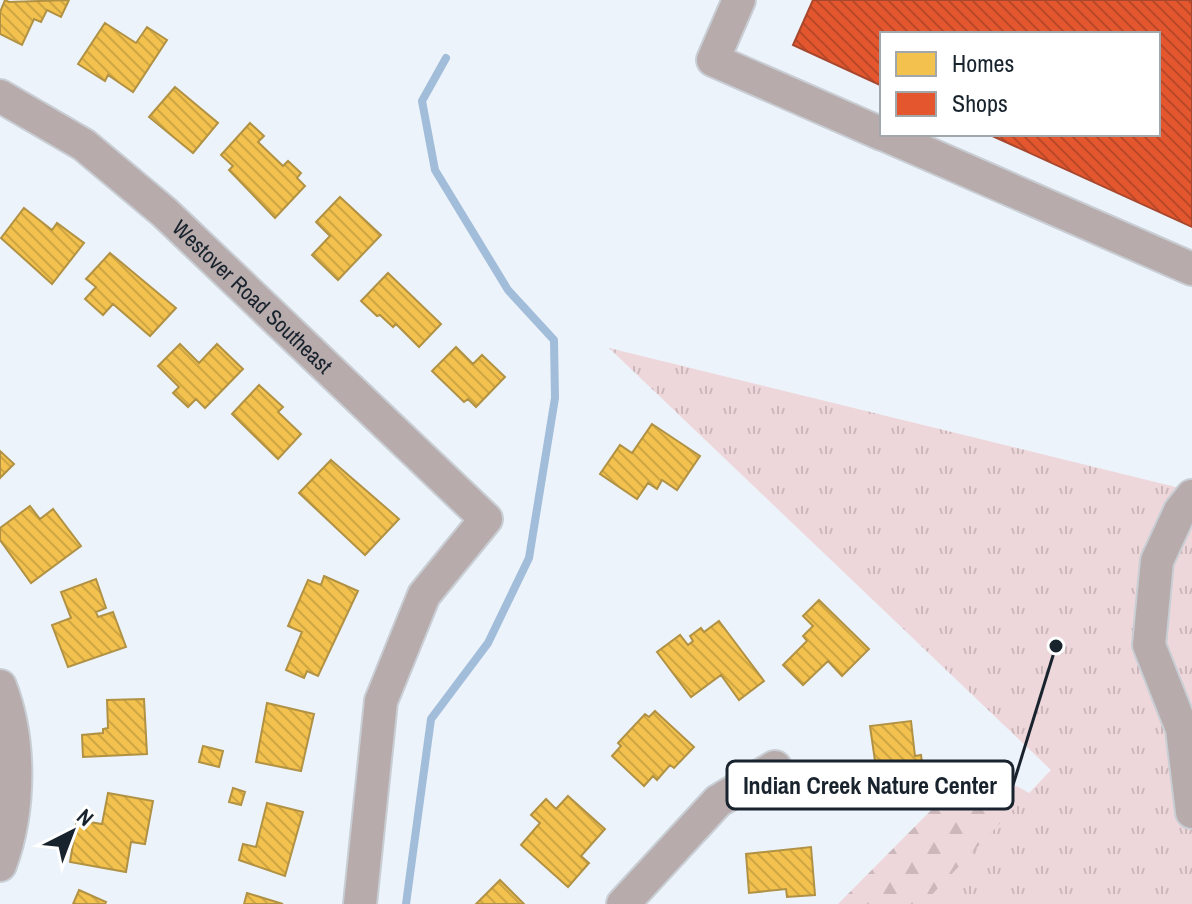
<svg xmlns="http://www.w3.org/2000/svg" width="1192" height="904" viewBox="0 0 1192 904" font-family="'Archivo Narrow',sans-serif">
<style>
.forest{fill:url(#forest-firs)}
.park{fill:url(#park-tufts)}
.homes{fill:url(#homes-back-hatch);stroke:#b19244;stroke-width:2}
.shops{fill:url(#shops-back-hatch);stroke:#a7472e;stroke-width:2}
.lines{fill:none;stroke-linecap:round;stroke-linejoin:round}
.stream{stroke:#a1bdda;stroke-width:8}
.minor-casing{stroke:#c8ced4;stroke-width:36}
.minor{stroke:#b7abac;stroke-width:32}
.labels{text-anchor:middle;stroke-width:8;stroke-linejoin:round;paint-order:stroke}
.street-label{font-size:22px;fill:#19232e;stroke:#fefffe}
.leader{fill:none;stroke:#19232e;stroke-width:3}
.callout-dot{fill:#19232e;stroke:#fefffe;stroke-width:3}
.callout{fill:#fefffe;stroke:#19232e;stroke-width:3}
.callout-label{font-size:24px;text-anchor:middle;font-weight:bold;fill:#19232e}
</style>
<defs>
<pattern id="forest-firs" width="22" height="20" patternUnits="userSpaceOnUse" patternTransform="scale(2)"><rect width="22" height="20" fill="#eed7da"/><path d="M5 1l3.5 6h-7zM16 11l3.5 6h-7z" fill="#ccb8bb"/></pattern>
<pattern id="park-tufts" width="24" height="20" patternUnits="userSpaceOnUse" patternTransform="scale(2)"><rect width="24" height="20" fill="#eed7da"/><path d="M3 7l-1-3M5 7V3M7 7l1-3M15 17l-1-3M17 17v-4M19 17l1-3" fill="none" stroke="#ccb8bb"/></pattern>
<pattern id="homes-back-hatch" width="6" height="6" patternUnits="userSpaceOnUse" patternTransform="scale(2)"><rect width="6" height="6" fill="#f2c14e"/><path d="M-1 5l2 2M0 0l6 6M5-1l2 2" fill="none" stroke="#cfa644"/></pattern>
<pattern id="shops-back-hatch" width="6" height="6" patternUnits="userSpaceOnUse" patternTransform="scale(2)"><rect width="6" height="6" fill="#e4572e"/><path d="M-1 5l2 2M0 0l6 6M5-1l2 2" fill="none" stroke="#b84828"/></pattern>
</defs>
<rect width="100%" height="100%" fill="#edf3fa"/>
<path class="forest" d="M977 764 1097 831 1143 904H838Z"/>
<path class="park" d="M609 348 1192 491V904H923L1051 770Z"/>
<path class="homes" d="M5 0 9 2 69 0 61 17 47 10 41 22 34 19 22 45 0 34V12Z
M105 23 136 43 147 27 167 40 133 92 108 75 105 81 78 64Z
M175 87 218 123 193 153 149 117Z
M250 123 264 136 258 142 283 166 288 161 301 173 297 178 305 186 275 218 229 170 233 166 221 155Z
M340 197 381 235 338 280 312 255 330 236 316 222Z
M24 208 52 230 57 223 84 243 52 284 1 238Z
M110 253 176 308 150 336 113 304 103 315 85 299 96 287 86 279Z
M388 273 441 324 419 347 396 324 393 327 380 315 377 316 361 301Z
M180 344 199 363 217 344 243 369 205 408 196 399 188 407 173 393 179 387 158 366Z
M456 347 473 364 482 355 505 377 476 407 468 399 464 402 432 371Z
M259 385 283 407 278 412 301 434 278 459 232 414Z
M652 424 700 456 677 490 662 480 657 489 648 483 637 499 600 474 620 445 632 453Z
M0 451 14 464 0 478Z
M331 460 399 519 365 555 299 493Z
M30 506 40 519 53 509 81 546 31 583 0 540V528Z
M324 576 358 591 318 676 307 671 304 678 286 670 302 632 288 626 308 580 321 585Z
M96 579 106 608 96 612 98 617 113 612 126 647 68 667 52 625 71 618 61 592Z
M819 600 869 649 842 676 828 661 803 685 783 665 807 641 803 636 813 626 803 616Z
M719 621 764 681 739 700 721 675 691 697 657 652 680 635 688 645 693 641 690 636 701 628 704 632Z
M144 699 147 754 83 757 82 735 103 733V729L108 728 107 700Z
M267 703 314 714 301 771 256 762Z
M655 711 694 747 674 768 670 765 657 780 653 776 644 786 612 756 621 746 618 743 645 714 649 717Z
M911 721 915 756 921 755 925 785 899 789 901 800 874 804 868 762 875 761 870 726Z
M203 746 223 751 219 767 199 762Z
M233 788 245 792 241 805 229 802Z
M108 793 153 801 145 844 131 842 126 872 70 862 77 820 102 824Z
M568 796 605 829 581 856 589 863 568 887 521 845 540 823 531 815 546 799 556 809Z
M267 803 303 812 285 876 239 860 243 844 256 847Z
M811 847 815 895 787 897 786 889 749 893 746 854Z
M500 880 524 904H476Z
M79 890 106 902 105 904H73Z
M247 893 283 904H244Z"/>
<path class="shops" d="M813 0H1192V227L988 134H1158V34H882V86L793 45Z"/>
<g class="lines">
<path class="stream" d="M406 904 431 719 488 643 529 558 555 398 554 340 508 290 435 170 422 101 446 58"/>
<g class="minor-casing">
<g id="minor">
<path d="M739 0 713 60 882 134"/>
<path id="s1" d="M0 96 84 145 164 212 486 519 424 595 381 701 360 904"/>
<path d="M883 134 1192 269"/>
<path d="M1192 496 1180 511 1157 561 1149 645 1182 729 1192 812"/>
<path d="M0 686C21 740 20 811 0 865"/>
<path d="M623 904 718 801 775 767"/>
</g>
</g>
<use href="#minor" class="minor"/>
</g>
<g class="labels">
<g class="street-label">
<text dy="8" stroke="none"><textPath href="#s1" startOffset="324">Westover Road Southeast</textPath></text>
</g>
</g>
<path class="leader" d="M1056 646L1013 785"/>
<circle class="callout-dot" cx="1056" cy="646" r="8"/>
<rect class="callout" x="727" y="761" width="286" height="48" rx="8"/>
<g class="callout-label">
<text x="870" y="794">Indian Creek Nature Center</text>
</g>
<rect x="880" y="32" width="280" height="104" fill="#fefffe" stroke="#a2a7ab" stroke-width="2"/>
<rect x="896" y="52" width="40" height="24" fill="#f2c14e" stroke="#a2a7ab" stroke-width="2"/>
<text x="952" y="72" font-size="24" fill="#19232e">Homes</text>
<rect x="896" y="92" width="40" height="24" fill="#e4572e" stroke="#a2a7ab" stroke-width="2"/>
<text x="952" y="112" font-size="24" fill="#19232e">Shops</text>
<g transform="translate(72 832) rotate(42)" stroke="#fefffe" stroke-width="6" paint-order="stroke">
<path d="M0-6L14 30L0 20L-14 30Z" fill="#19232e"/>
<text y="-12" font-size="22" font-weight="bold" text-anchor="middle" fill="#19232e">N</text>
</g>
</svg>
